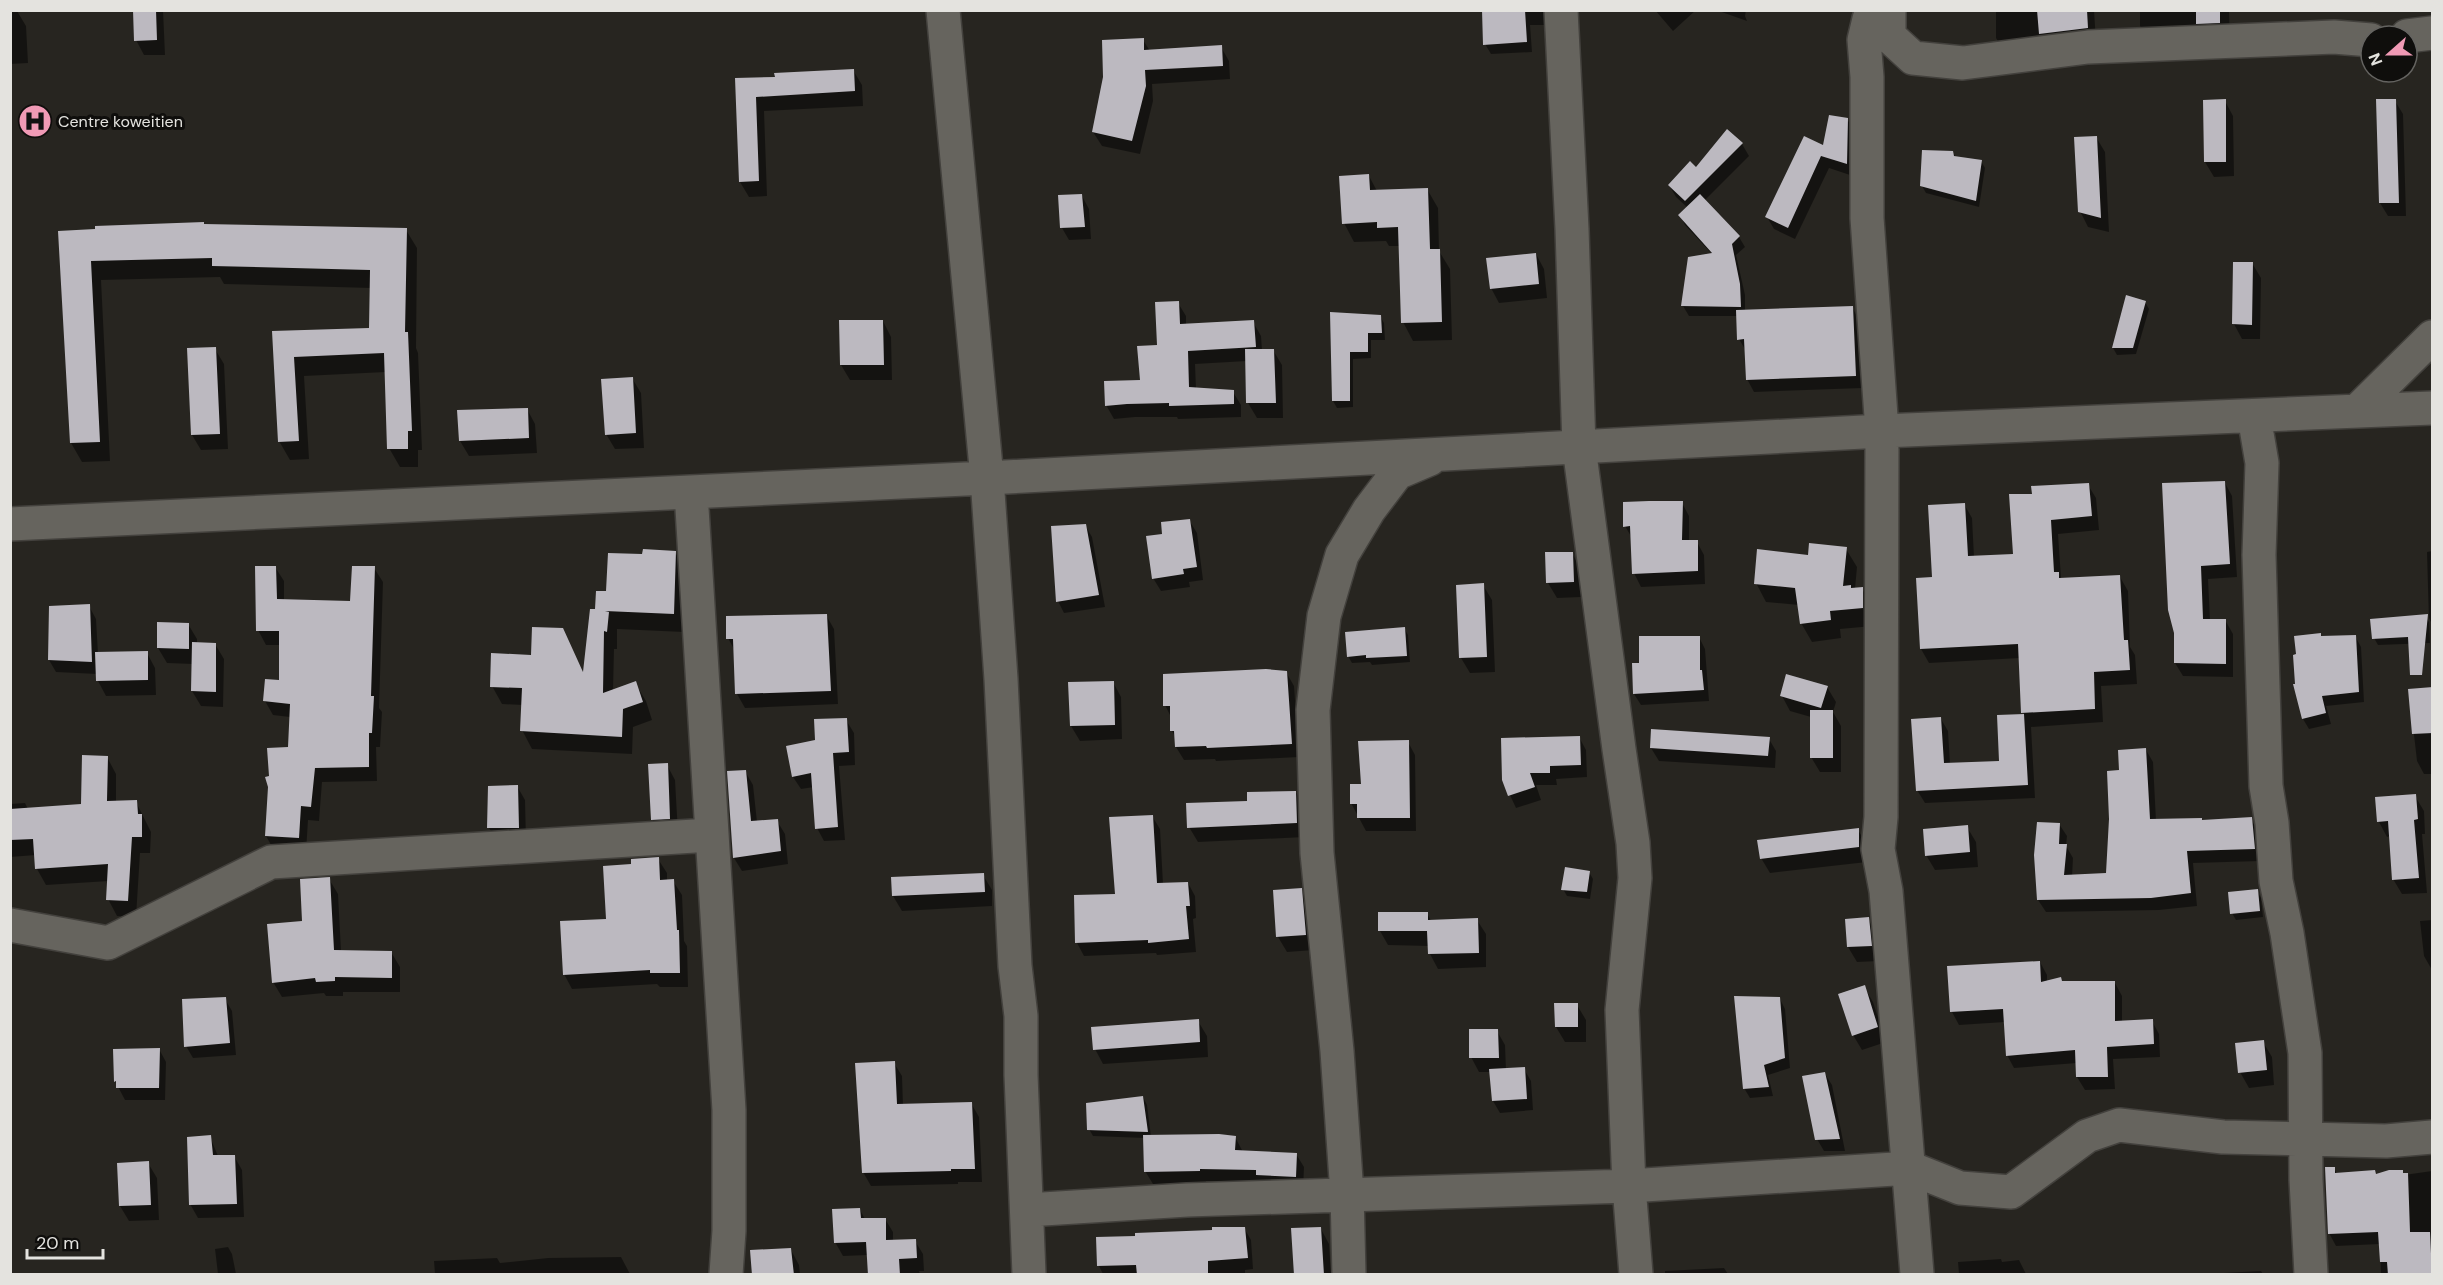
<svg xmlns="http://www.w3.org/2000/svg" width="2443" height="1285" viewBox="0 0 2443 1285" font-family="'DM Sans',sans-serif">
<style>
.shadow{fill:#0007}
.building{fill:#bcb9c0}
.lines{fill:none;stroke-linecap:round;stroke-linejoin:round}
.minor-casing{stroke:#43413d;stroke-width:36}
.minor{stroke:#66645e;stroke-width:33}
.labels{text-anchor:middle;stroke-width:6;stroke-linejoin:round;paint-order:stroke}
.poi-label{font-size:16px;fill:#e4e3df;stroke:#0f0e0c;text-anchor:start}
</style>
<rect width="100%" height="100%" fill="#272520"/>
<path class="shadow" d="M134 10H163L165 55H144L136 40Z
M1483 10H1548V25H1530L1532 52 1491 54 1485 44Z
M1655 10H1696L1673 31Z
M1716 10H1746L1745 16 1747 21Z
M1989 10H2094L2096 42 2005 53 1996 38V11Z
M2140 10H2229L2230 41 2151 44 2140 26Z
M10 11H17L26 26 28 63 10 64Z
M1143 40 1150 51 1221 47 1229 61 1230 79 1152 84 1153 101 1140 154 1102 146 1093 132Z
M853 70 862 85 863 106 764 111 767 196 749 197 740 182 736 80 776 78Z
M2225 101 2233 116 2234 176 2214 177 2205 162Z
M2395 101 2403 114 2406 216H2388L2380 203Z
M1847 119 1855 132 1853 176 1829 168 1795 239 1774 229 1767 217Z
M2096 137 2105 152 2109 232 2088 227 2080 211Z
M1742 144 1749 156 1704 201 1739 237 1745 247 1736 255 1745 295V311L1852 307 1859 320 1863 388 1754 392 1747 379 1746 351 1739 339 1738 316H1689L1683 306 1712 254 1685 225 1680 215 1688 208 1676 197 1669 185Z
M1923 151 1954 154 1956 158 1981 161 1985 168 1979 207 1926 193 1922 186Z
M1369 176 1377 191 1427 189 1438 208 1439 251 1450 269 1452 340 1413 341 1403 322 1400 246H1389L1386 241 1354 242 1344 223Z
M1082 196 1089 209 1091 239 1069 240 1062 228Z
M205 226 406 230 417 248 416 348 418 353 422 450H418V467H400L389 448 386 372 304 376 309 459 290 460 279 441 273 332 370 329 371 288 224 284 220 277 101 280 110 461 82 462 71 443 59 232Z
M1536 254 1544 269 1547 298 1499 303 1491 288Z
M2252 263 2261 278 2260 339H2242L2234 324Z
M2145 302 2149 309 2136 354 2117 355 2113 348Z
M1178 303 1186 316V326L1253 322 1261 336 1262 350H1273L1282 365 1283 418H1257L1248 403 1247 361 1195 364 1196 389 1233 392 1241 405V417L1178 419 1177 417H1135L1114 419 1106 405 1141 381Z
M1332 314 1380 316 1384 323 1385 340H1371V358L1353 359V407L1337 408 1333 401Z
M883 321 891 337 892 380H850L841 365Z
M215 349 224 364 228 449 201 450 192 435Z
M632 378 641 393 644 448 615 449 606 434Z
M527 409 535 424 537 453 469 456 460 441Z
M2225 483 2232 496 2237 577 2208 579 2210 620H2225L2233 634V677L2183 676 2175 663 2176 633Z
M2088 485 2096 498 2099 530 2058 534 2061 578 2062 580 2120 577 2128 591 2130 647 2135 655 2137 684 2101 686 2103 722 2031 727 2035 798 1925 803 1917 790 1941 719 1948 731 1950 764 2001 762 1998 717 2024 715 2020 658 1929 663 1921 649 1934 579 1964 504 1972 518 1974 557 2014 555 2033 495Z
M1682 503 1689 516V542H1697L1704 555 1705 584 1641 587 1634 573 1632 538 1625 526Z
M1189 520 1197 533 1203 580 1189 582 1190 587 1161 591 1153 578 1164 535Z
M1085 525 1092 537 1105 607 1064 613 1058 601Z
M1846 549 1857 567 1855 589H1862L1873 607V626L1840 629 1841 638 1812 642 1801 623 1799 605 1766 602 1756 583 1810 556Z
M2432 551V624L2429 618 2430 643 2378 645 2374 638 2425 616 2429 622 2427 552Z
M675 552 686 571 684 632 617 629V649H614L613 691 635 683 646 701 652 720 633 727 632 754 532 749 522 730 523 705 502 704 492 686 533 656 562 629 584 674 597 611 608 593 644 556Z
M1572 553 1580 568 1581 597 1557 598 1548 583Z
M275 567 284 581V601L352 602 374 568 383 582 379 708 382 712 380 747H376L377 781 322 782 319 821 308 820 306 852 274 850 266 836 271 777 289 749 290 717 273 715 265 701 281 682V645H266L258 630Z
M1483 585 1492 600 1495 672 1470 673 1461 658 1458 586Z
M89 606 96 619 98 654 147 653 155 668 156 695 106 696 98 681 97 674 56 672 49 660Z
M826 615 834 629 838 704 745 708 737 694 735 651 728 638Z
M188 624 197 639V643L215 644 224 659 223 707 201 706 192 691 193 664 167 663 158 648Z
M1404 628 1408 635 1410 662 1372 665 1370 662 1352 663 1348 656Z
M2355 636 2361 647 2364 702 2326 706 2331 724 2309 729 2303 719 2295 685Z
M1699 637 1705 649 1709 701 1641 705 1634 694Z
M1286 672 1294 686 1299 757 1216 761 1215 759 1184 760 1176 747V738L1172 731 1171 717 1165 705Z
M1113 682 1121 697 1122 739 1080 741 1071 726Z
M1827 687 1836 702 1833 712 1841 726V772H1820L1811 757V717L1790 711 1782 696Z
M2432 690V774H2424L2417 761 2409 691Z
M846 720 854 733 855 765 839 766 845 840 824 841 817 828 814 787 801 789 793 777 816 741Z
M1579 737 1586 750 1587 777 1556 779 1557 785H1536L1541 800 1516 808 1503 780Z
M1769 739 1776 751 1775 768 1659 761 1651 748Z
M1408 742 1415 755 1416 831H1366L1351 803 1362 785Z
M2146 750 2153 762 2156 821 2203 822 2251 819 2258 832 2261 861 2193 863 2197 906 2159 910 2046 912 2038 900 2059 824 2067 836 2066 846 2073 858 2072 877 2108 875 2121 772Z
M107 757 116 774V803L136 802 151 832 150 853H140L136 917 117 916 108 899 109 881 46 885 37 869 36 855 10 857V804L25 803 28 809 83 805Z
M667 765 675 780 678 833 661 835 652 819Z
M745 771 753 785 757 822 777 821 785 834 788 864 742 871 734 858 729 772Z
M517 786 525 800 526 841H497L489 828Z
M1296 792 1304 807 1305 837 1198 842 1189 827 1249 802Z
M2415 796 2424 811 2425 834H2422L2427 893 2402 894 2393 879 2390 836 2387 837 2379 822Z
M1152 816 1160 829 1163 884 1188 883 1195 896 1196 918 1193 919 1196 952 1157 955 1156 953 1084 956 1077 943 1075 897 1116 895Z
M1967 827 1976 842 1978 867 1935 870 1926 855Z
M1858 830 1867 845V862L1770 873 1761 858Z
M658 859 667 873V881H673L682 895 684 941 687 946 688 987H660L657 984 572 989 564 974 607 920 633 866Z
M1589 872 1593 879 1590 899 1567 896 1563 889Z
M983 875 992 890V906L902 911 893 896Z
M329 879 338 894 341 951 391 952 400 967V992H343V996H326L324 993 282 997 273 982Z
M1301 890 1310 905 1314 950 1287 952 1278 937Z
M2257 891 2261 898 2263 917 2236 920 2232 913Z
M1427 913 1431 921 1477 920 1486 934V967L1438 969 1430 954 1429 946 1388 945 1380 931Z
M1868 919 1877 934 1879 961 1857 962 1848 947Z
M2432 920V970L2424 956 2420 921Z
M2040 962 2047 975V982L2115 983 2122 996V1022L2152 1021 2159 1034 2160 1057 2113 1059 2115 1089 2085 1090 2077 1077V1063L2014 1068 2007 1055 2005 1022 1959 1025 1952 1012Z
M1864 987 1873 1002 1886 1042 1862 1050 1853 1035Z
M225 999 232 1011 236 1055 193 1058 186 1046Z
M1780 999 1785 1009 1790 1068 1768 1075 1773 1096 1750 1098 1744 1088Z
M1577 1005 1586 1020V1042H1565L1556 1027Z
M1198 1021 1207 1036 1208 1057 1103 1064 1095 1049Z
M1497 1031 1505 1045 1506 1070 1524 1069 1531 1081 1533 1110 1500 1113 1493 1101 1491 1072H1479L1471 1057Z
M2263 1042 2272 1057 2274 1085 2249 1088 2240 1072Z
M159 1049 166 1062 165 1100H125L115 1081Z
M894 1063 902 1076 903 1106 971 1103 979 1117 982 1182H958V1184L871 1186 863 1172Z
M1825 1074 1832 1085 1845 1151H1824L1817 1139Z
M1143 1097 1147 1105 1151 1137H1235L1243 1152 1296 1154 1304 1167 1303 1190 1262 1183 1206 1181V1184H1153L1145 1171V1138L1093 1136 1089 1129Z
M210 1137 218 1156H234L242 1170 244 1217 198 1218 190 1204Z
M148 1163 157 1178 159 1220 129 1221 120 1206Z
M2334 1168 2337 1174 2374 1171 2377 1175 2402 1172 2404 1175 2432 1171V1274H2381L2380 1244 2336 1246 2329 1233Z
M860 1210 865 1219H885L893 1232V1242L915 1241 923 1254 924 1271H919L920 1274H869L868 1255 843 1256 835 1242Z
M1244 1228 1251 1240 1253 1269 1245 1270V1274H1103L1099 1266 1097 1239Z
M1321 1229 1329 1244 1331 1274H1296Z
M228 1247 232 1254 236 1274H218L215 1249Z
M791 1250 799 1265 800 1274H753Z
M621 1257 630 1274H435L434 1261 497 1258 500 1263 548 1258Z
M2001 1259 2002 1262 2019 1260 2026 1274H1959L1958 1262Z
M1724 1268 1728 1274H1665V1271Z
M2261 1271 2263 1274H2205Z"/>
<path class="building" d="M133 10H156L157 40 134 41Z
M1482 10H1525L1527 42 1483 45Z
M2037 10H2087L2088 28 2039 34Z
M2196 10H2220V23L2196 24Z
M1144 38V50L1222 45 1223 66 1145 70 1146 86 1132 141 1092 132 1103 77 1102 40Z
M854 69 855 91 756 97 759 181 739 182 735 78 775 77 774 73Z
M2226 99V162H2204L2203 100Z
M2376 99H2396L2399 203H2379Z
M1829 115 1848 118 1847 164 1821 156 1788 228 1765 217 1804 136 1823 145Z
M1727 129 1743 143 1685 201 1668 185 1690 161 1696 167Z
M2097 136 2101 218 2078 212 2074 137Z
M1922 150 1953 151 1954 156 1982 160 1976 201 1920 186Z
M1369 174 1370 190 1428 188 1430 249H1440L1442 322 1401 323 1398 227 1377 228V222L1342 224 1339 176Z
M1082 194 1085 227 1060 228 1058 195Z
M1700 194 1740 236 1732 244 1740 284 1741 307 1681 306 1688 257 1712 253 1678 215Z
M204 222V224L407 228 405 332H408L412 431H408V449H387L384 353 294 357 299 441 278 442 272 331 369 328 370 270 212 266V258L91 261 100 442 70 443 58 231 95 229V226Z
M1536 253 1539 284 1490 289 1486 258Z
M2233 262H2253L2252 325 2232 324Z
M2126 295 2146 301 2133 348H2112Z
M1179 301 1180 324 1254 320 1256 347 1188 351 1189 387 1234 390V404L1169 406V403L1127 404 1105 406 1104 381 1140 380 1137 346 1157 345 1155 302Z
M1853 306 1856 376 1746 380 1744 339 1737 340 1736 310Z
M1330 312 1381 315 1382 333H1368V352H1350V401H1332Z
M839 320H883L884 365H840Z
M216 347 220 434 191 435 187 348Z
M1245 349H1274L1276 403H1246Z
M633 377 636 433 605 435 601 379Z
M528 408 529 438 459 441 457 410Z
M2225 481 2230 564 2201 566 2203 619H2226V664L2174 663V633L2168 610 2162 483Z
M2089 483 2092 516 2051 520 2054 572H2059V578L2120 575 2124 640H2128L2130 670 2094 672 2095 709 2021 713 2018 644 1920 649 1916 578 1932 577 1928 505 1965 503 1968 556 2013 554 2009 494H2032L2031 486Z
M1649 501H1683L1682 540H1698V571L1632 574 1630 526 1623 527V502Z
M1190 519 1197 567 1183 569 1184 574 1152 579 1146 536 1162 534 1161 522Z
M1086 524 1099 595 1056 602 1051 526Z
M1809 543 1847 547 1843 586 1851 585V588L1863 587V608L1830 611 1831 620 1800 624 1795 588 1754 584 1757 549 1808 555Z
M643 549 676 551 674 614 605 611 609 612 607 632 604 631 603 693 636 681 643 702 623 709 622 737 520 731 522 688 490 687 491 653 531 655 532 627 563 628 583 672 590 609H595L596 591H606L608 553 642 554Z
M1545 552H1573L1574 582 1546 583Z
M255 566H276L277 599 350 601 352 566H375L371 696H374L372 733H369V767L315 768 311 807 301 806 299 838 265 836 268 787 265 777 269 776 267 748 288 747 290 704 263 701 265 679 279 680V631H256Z
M1484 583 1487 657 1459 658 1456 585Z
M90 604 92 662 48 660 49 606Z
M827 614 831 691 735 694 733 639H726V616Z
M2428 614 2422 675H2410L2408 637 2372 639 2370 619Z
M157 622 189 623V649L157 648Z
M1405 627 1407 656 1366 658V655L1347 657 1345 632Z
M2321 633V636L2356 635 2359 692 2322 696 2326 713 2302 719 2293 684H2295L2293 655 2296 654 2294 636Z
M1639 636H1700V670H1702L1704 690 1633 694 1632 663H1639Z
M192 642 216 643V692L191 691Z
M148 651V680L96 681 95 652Z
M1266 669 1287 671 1292 744 1207 748 1206 746 1175 747 1174 731H1170V706H1163V674Z
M1786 674 1828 686 1821 708 1780 696Z
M1114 681 1115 725 1070 726 1068 682Z
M2433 687V733L2412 734 2408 689Z
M1810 710H1833V758H1810Z
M2024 714 2028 785 1916 791 1911 719 1941 717 1944 763 1999 761 1997 715Z
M847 718 849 752 833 753 838 827 815 829 811 773 792 777 786 746 815 740 814 719Z
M1651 729 1770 737 1768 756 1650 748Z
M1580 736 1581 765 1550 766V773H1530L1535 787 1508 796 1502 780 1501 738Z
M1409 740 1410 818H1357V804H1350V784H1361L1358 741Z
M2146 748 2150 819 2202 818V820L2252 817 2255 849 2187 851 2191 893 2151 898 2037 900 2034 855 2037 822 2060 823 2059 844H2067L2064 875 2106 873 2109 819 2107 771 2119 770 2118 750Z
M82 755 108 756 107 801 137 800 138 814H142V837H132L128 901 106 900 108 864 35 869 33 839 10 840V809L81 804Z
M668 763 670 819 651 820 648 764Z
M746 770 751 821 778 819 781 851 733 858 727 771Z
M518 785 519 828H487L488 786Z
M1296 791 1297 823 1187 828 1186 803 1247 801V792Z
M2416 794 2418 819 2414 820 2419 878 2392 880 2388 821 2377 822 2375 797Z
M1153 815 1157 883 1188 882 1190 906H1186L1189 939 1148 943V940L1075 943 1074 895 1115 894 1109 817Z
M1968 825 1970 852 1925 856 1923 829Z
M1859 828V847L1760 859 1757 840Z
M659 857 660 880 674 879 677 930H679L680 973H650V970L563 975 560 921 606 919 603 866 631 864V859Z
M1565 867 1590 871 1587 892 1561 890Z
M984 873 985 892 892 896 891 877Z
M330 877 334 950 392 951V978L335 977V981L316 982 315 978 272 983 267 924 302 921 300 879Z
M1302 888 1306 935 1276 937 1273 890Z
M2258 889 2260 911 2230 914 2228 892Z
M1378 912H1428V920L1478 918 1479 953 1428 954 1427 931H1378Z
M1869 917 1872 946 1847 947 1845 919Z
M2040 961 2041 982 2061 977 2062 981H2115V1021L2153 1019 2154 1044 2107 1047 2108 1077H2076L2075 1050 2006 1056 2003 1009 1950 1012 1947 966Z
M1865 985 1878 1027 1852 1036 1838 994Z
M1734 996 1780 997 1785 1058 1764 1065 1769 1087 1743 1089Z
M226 997 230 1043 184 1047 182 999Z
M1554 1003H1578V1027H1555Z
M1199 1019 1200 1042 1093 1050 1091 1027Z
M1469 1029H1498L1499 1058H1469Z
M2264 1040 2267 1070 2238 1073 2235 1043Z
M160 1048 159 1088H116V1081L114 1082 113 1049Z
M895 1061 897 1104 972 1102 975 1169H951V1171L862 1173 855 1063Z
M1525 1067 1527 1099 1492 1101 1489 1069Z
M1825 1072 1840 1139 1815 1140 1802 1076Z
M1143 1096 1148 1132 1087 1130 1086 1103Z
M1219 1134 1236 1136 1235 1150 1297 1153 1296 1177 1256 1175V1170L1200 1169V1171L1144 1172 1143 1135Z
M211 1135 213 1155H235L237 1204 189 1205 187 1137Z
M149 1161 151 1205 119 1206 117 1163Z
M2325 1167H2335V1173L2375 1170 2376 1174 2389 1170H2403V1173H2408L2410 1232H2430L2432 1275H2388L2387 1262H2380L2378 1232 2328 1234Z
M860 1208 861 1218H886V1240L916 1239 917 1258 899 1259 900 1275H868L866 1242 834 1243 832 1209Z
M1212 1227H1245L1248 1258 1208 1261V1275H1137L1136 1265 1097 1266 1096 1237 1135 1236V1233L1212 1230Z
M1321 1227 1324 1275H1294L1291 1228Z
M791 1248 794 1275H752L750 1250Z"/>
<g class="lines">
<g class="minor-casing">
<path id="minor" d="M943 10 987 478 1001 679 1015 966 1021 1016V1075L1029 1274
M1561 10 1572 229 1579 447 1619 749 1633 843 1635 878 1622 1010 1629 1186 1636 1274
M1875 10 1869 19 1864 40 1867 77V218L1882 431 1881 817 1878 849 1886 891 1917 1274
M1889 10V36L1913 58 1963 63 2088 47 2334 37 2371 40
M2407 36 2432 33
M2357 411 2432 337
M2254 416 2262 463 2259 555 2266 786 2272 823 2276 881 2287 933 2305 1053 2306 1180 2311 1274
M691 492 729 1110V1231L726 1274
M10 524 987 478 1882 431 2432 408
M10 925 108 943 271 862 711 835
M1027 1210 1187 1200 1629 1186 1910 1168 1960 1188 2011 1192 2087 1136 2119 1125 2223 1137 2386 1141 2432 1137
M1349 1274 1347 1194 1337 1051 1317 853 1313 710 1324 616 1342 555 1369 510 1397 473 1430 459"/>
</g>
<use href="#minor" class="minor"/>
</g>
<defs>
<g id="hospital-disc" transform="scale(1.725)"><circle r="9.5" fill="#f09ab5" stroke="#0f0e0c"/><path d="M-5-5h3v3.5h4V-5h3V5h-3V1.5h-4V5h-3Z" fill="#111"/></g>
</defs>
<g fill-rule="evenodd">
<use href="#hospital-disc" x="35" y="121"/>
</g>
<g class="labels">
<g class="poi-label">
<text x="58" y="127">Centre koweitien</text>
</g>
</g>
<rect width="2443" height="1285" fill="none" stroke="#e4e3df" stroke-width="24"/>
<g transform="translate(2389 54) rotate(249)"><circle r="28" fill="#0f0e0c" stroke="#646360" stroke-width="1.5"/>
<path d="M0-4.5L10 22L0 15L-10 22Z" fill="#f09ab5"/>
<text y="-9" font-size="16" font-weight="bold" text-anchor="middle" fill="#e4e3df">N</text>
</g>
<path d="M27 1249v9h76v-9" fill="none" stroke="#e4e3df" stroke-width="3"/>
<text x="36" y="1249" font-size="18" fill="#e4e3df" stroke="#0f0e0c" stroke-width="4.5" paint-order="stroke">20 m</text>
</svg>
